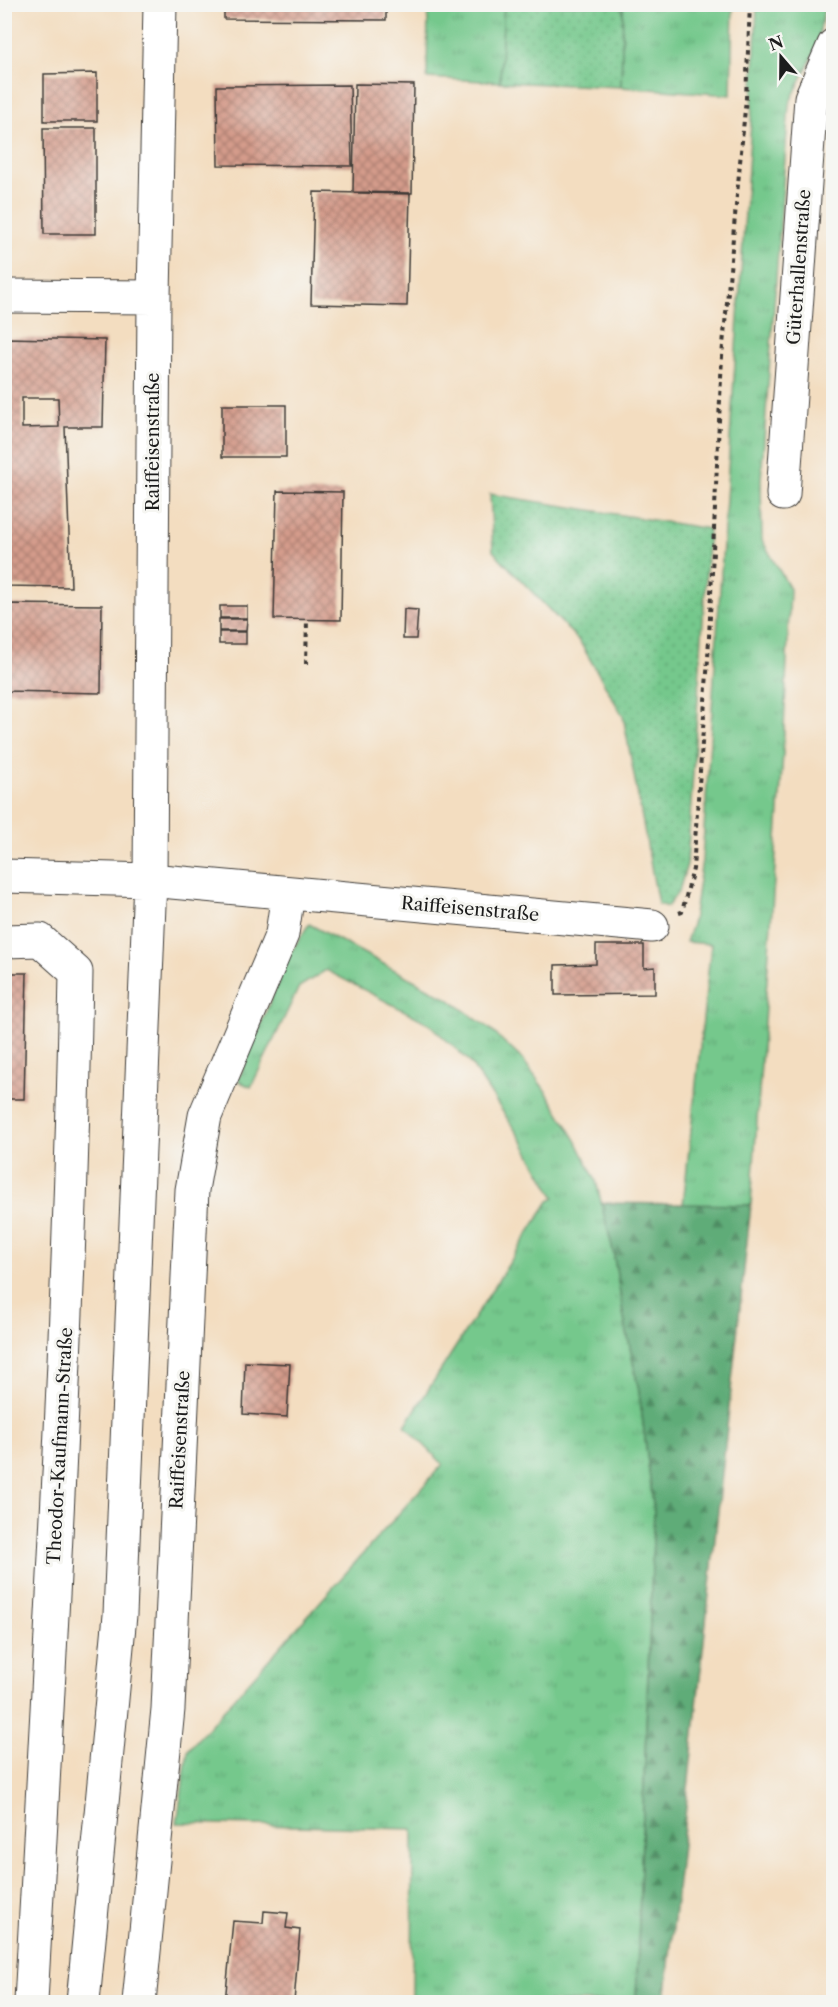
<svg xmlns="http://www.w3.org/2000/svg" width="838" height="2007" viewBox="0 0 838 2007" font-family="'Libre Caslon Text',serif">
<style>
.grass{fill:url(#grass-tufts);stroke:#487254;stroke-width:1.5}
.forest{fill:url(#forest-firs);stroke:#3e644a;stroke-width:1.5}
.garden{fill:url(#garden-dots);stroke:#487254;stroke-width:1.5}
.building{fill:url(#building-cross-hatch);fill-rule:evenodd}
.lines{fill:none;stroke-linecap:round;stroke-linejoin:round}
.minor-casing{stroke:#3c3935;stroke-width:35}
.path{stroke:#3c3935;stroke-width:4;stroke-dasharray:4.5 4.5;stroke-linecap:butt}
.minor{stroke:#fff;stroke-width:33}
.labels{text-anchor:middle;stroke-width:6;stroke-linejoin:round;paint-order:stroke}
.street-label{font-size:18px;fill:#1c1c1c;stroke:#f6f6f2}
</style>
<defs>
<pattern id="grass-tufts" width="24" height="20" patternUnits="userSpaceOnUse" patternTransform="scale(1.5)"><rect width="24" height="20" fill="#74c88c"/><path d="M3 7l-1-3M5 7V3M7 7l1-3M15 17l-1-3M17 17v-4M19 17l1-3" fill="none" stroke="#64ab78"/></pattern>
<pattern id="forest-firs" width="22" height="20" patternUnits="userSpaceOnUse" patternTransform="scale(1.5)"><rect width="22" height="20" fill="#5fac78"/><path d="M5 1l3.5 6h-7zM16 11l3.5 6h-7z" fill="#4e8b62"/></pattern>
<pattern id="garden-dots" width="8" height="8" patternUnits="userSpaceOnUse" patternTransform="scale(1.5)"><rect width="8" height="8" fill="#74c88c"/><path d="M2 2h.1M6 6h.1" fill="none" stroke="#64ab78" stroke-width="1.8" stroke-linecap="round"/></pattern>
<pattern id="building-cross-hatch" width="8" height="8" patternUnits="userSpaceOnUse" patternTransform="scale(1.5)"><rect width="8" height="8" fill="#d49b8b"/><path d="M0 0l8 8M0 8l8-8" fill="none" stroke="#ab7e71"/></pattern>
</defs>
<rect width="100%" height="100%" fill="#f6f6f2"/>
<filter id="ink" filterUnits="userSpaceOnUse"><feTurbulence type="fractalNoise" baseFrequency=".0167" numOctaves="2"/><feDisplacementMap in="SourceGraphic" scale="12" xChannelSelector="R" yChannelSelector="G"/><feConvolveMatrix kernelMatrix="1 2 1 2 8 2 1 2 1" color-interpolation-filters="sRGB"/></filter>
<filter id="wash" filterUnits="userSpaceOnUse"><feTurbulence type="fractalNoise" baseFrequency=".008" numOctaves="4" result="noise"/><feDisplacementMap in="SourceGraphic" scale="24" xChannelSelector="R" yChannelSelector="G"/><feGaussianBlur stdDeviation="1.35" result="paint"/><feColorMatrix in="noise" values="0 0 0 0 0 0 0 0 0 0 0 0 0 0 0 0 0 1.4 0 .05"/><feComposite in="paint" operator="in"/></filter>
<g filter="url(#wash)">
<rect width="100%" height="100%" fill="#f3ddc0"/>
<path class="grass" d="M428 5H504L500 82 427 78Z
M623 5H733L731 95 621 87Z
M757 5H825L816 49 789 104 761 480 762 540 790 589 783 754 751 1205H683L711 944 686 942 693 921 702 860 753 92Z
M309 924 447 998 490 1029 523 1060 547 1093 576 1140 596 1181 613 1250 624 1318 639 1391 654 1511 636 2002H412L413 1829 177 1823 188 1750 443 1464 405 1426 549 1201 555 1198 523 1142 469 1061 428 1023 326 970 299 987 251 1087 238 1081 289 955Z"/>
<path class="forest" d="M601 1203 751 1205 665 2002H636L654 1511 639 1391 624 1318 613 1250Z"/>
<path class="garden" d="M504 5H623L621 87 500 82Z
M490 494 709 529 687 864 679 891 667 907 658 904 623 716 580 642 493 551Z"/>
<g id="blocks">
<path class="building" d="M224 4H386V20L224 19Z
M97 73V121H44V74Z
M355 84 414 85 412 193 353 192Z
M350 85 352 166 218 165 217 86Z
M43 128H96V234H44Z
M314 192 410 194 407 306 311 304Z
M4 338 105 340 103 427H65L71 587 4 586ZM22 398H58L59 427 22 428Z
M222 405H286V457H222Z
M277 491 343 492 341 620 274 619Z
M4 604 102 605 101 693 4 691Z
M220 606H247V618H220Z
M404 609 418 610 416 639H403Z
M219 619H247L246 631H219Z
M219 632H246V644H219Z
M596 945H644V968L655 967V994L555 995V965L596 964Z
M4 973H27L24 1099H4Z
M245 1362 290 1364 287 1417 243 1414Z
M4 1616 8 1617 6 1637H4Z
M264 1911 288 1913 286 1928 300 1930 294 2002H225L233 1921 263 1923Z"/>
</g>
</g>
<g filter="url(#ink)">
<use href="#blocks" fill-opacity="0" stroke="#3c3935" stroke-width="1.5"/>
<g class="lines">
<g class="minor-casing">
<path id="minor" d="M4 296 154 297
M783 494 811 98 834 45
M4 876 150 880 652 926
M4 941 40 940 76 972C70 1316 50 1659 31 2002
M83 2002 120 1615 150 880 154 297 160 4
M139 2002 168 1709 192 1190 205 1116 282 934 288 893"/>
</g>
<path class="path" d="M306 664 307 619
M679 913 682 912 693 869 708 659 722 356 746 98 750 4"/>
<use href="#minor" class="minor"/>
</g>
</g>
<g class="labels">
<g class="street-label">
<text transform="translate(799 267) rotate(-86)" y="6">Güterhallenstraße</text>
<text transform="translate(153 442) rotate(-90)" y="6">Raiffeisenstraße</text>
<text transform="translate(470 909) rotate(5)" y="6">Raiffeisenstraße</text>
<text transform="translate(180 1440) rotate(-87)" y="6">Raiffeisenstraße</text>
<text transform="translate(60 1446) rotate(-87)" y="6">Theodor-Kaufmann-Straße</text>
</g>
</g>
<rect width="838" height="2007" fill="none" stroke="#f6f6f2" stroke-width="24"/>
<g transform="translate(781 57) rotate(340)" stroke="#f6f6f2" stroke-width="4.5" paint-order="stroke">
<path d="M0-4.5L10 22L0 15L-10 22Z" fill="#1c1c1c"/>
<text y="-9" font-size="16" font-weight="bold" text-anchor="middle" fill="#1c1c1c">N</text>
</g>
</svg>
